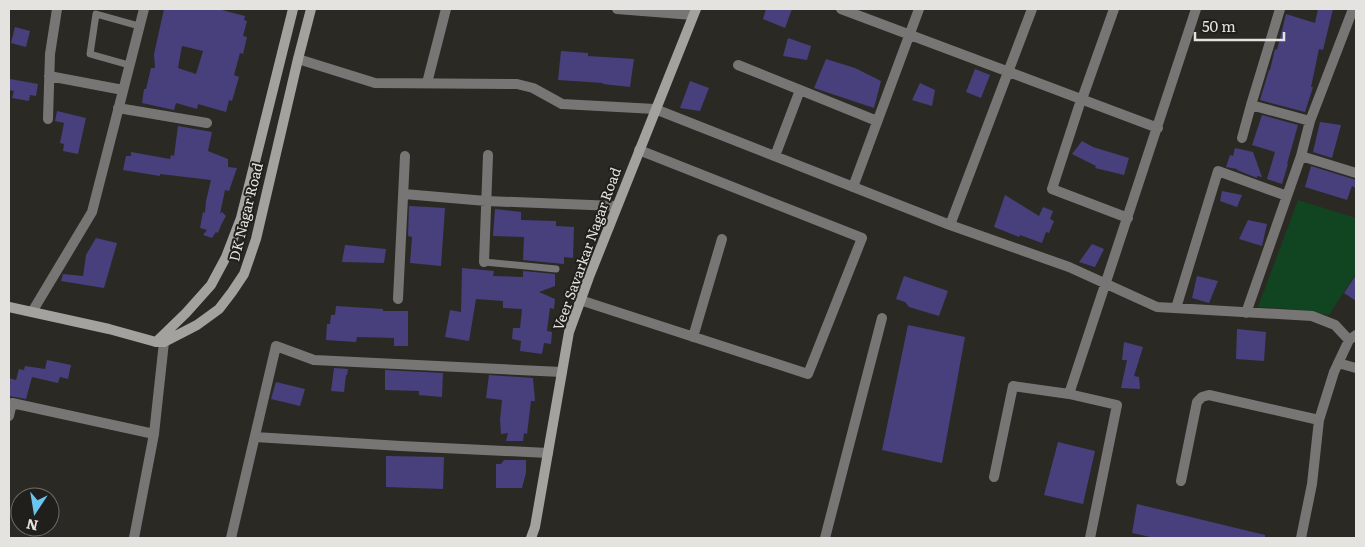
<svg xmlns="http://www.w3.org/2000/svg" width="1365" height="547" viewBox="0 0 1365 547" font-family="Literata,serif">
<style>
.green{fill:#114522}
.building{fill:#47407d;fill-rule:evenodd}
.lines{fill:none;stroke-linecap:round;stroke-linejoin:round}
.lane{stroke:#787674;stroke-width:7}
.street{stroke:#787674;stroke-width:10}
.secondary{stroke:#a4a29e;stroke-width:10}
.labels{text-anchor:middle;stroke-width:4;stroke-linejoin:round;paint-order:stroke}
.street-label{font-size:14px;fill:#e4e3df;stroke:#211f1b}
</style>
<rect width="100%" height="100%" fill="#2b2924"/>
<path class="green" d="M1298 200 1356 218V273L1329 315 1289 309 1258 307Z"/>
<path class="building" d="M164 9H218L245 16 244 20 247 21 243 36 247 37 243 54 240 53 234 75 239 77 232 101 229 100 226 112 198 104 197 109 176 103 174 110 142 103 144 89H146L151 68H155L154 54ZM182 46 203 51 196 74 178 68Z
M766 9H792L785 28 763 19Z
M1318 9H1333L1323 50 1319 49 1311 87H1313L1305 112 1260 100 1269 70H1270L1275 49 1277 50 1286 14 1315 23Z
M15 27 30 31 26 47 11 43Z
M788 38 811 46 807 60 783 56Z
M561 51 588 53V56L634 59 630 87 603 84V83L558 80Z
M826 59 855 68 881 81 874 108 814 88Z
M975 69 990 75 981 98 966 92Z
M10 79 38 84 36 96 30 95 29 101 12 98 14 91 9 90Z
M690 81 709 88 700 111 680 108Z
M920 83 935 90 932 106 912 100Z
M57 111 86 118 78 154 63 151 64 144 60 143 64 123 55 121Z
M1262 115 1298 125 1287 164H1288L1282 184 1267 179 1275 152 1252 145Z
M1320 122 1341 125 1332 158 1313 152Z
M178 126 212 132 208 151 228 159V167L237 168 229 191 225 190 224 195 220 214 222 212 226 216 221 225 218 233 216 232 212 238 203 235 207 230 200 228 203 212 205 213 206 201 211 180 160 174V176L123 170 126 156H131V152L170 159 171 155 174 156Z
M1082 141 1093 147 1129 158 1124 175 1095 168 1096 166 1072 154Z
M1235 148 1253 152 1262 177 1257 176V178L1237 170V169L1226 167 1230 155 1233 156Z
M1311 166 1356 180V188L1352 186 1347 200 1305 187Z
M1222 191 1242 195 1237 207 1220 201Z
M1005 195 1039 216 1043 207 1053 211 1050 219 1054 221 1049 233 1046 232 1042 243 1020 235 1019 237 994 227Z
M409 206 445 208 441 266 410 263 412 237 408 236Z
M495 209 521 212V220L556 221V226L574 227 573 258 564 257V264L523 260 524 237 493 236Z
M1248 220 1267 224 1262 246 1239 239Z
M96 238 117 243 104 288 61 281 63 274 83 276 86 255Z
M1092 244 1104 249 1095 267 1079 262Z
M345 245 386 249 384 263 342 262Z
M462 268 494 271 493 276 523 277V271L555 274V286L539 292 555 299 554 309 550 308 547 331 552 332 551 344 544 343 542 354 520 351 521 341 512 339 513 328H520L522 309 503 308V301L476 299 469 341 445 337 450 310 461 312Z
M1356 275V301L1344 293Z
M904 276 948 291 939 316 909 307 905 302 896 299Z
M1197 276 1218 281 1209 303 1192 298Z
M336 306 383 309V311H408V346H394V338L357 337 356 342 326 340 327 324H330L331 315H335Z
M908 325 965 337 942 463 882 450Z
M1237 329 1266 332 1264 361 1236 359Z
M1124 342 1143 347 1134 376 1139 377 1140 389 1121 388 1127 360H1122Z
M47 360 71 365 68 379 60 377 58 383 32 377 26 399 9 396V378L16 380 19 369 24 370 25 366 45 369Z
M334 368 348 369 347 375H346L344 392 331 391Z
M385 370 443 373 442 397 419 395V391L385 390Z
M489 375 533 378 535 401H531L527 434 524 433 523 441H506L508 433 501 434 500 420 502 400 486 398Z
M276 382 305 389 300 406 271 399Z
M1058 442 1095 451 1083 504 1044 495Z
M386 456 444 457 443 489 386 487Z
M504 460H526V473L522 488H496V464H501Z
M1137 504 1265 535V538H1155L1132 533Z"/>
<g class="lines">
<path class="lane" d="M129 65 90 54 96 14 139 26
M484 262 556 269"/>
<path class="street" d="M617 9 693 15
M841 9 1158 128
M1114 9 1082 99 1081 100 1052 189 1128 218
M1280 9 1251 105 1310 121
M298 59 375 83 517 84 533 88 562 104 655 109 950 225 1069 267 1157 307 1312 316 1335 325 1349 340
M738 65 877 121
M49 76 123 90
M427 83 446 9
M118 108 207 123
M48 119 50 54 57 9
M1242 138 1251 105
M775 156 800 90
M1301 156 1356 173
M853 187 919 9
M404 194 486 201 616 206
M950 225 1032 9
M484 262 488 155
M398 299 405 156
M580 300 808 374 862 238 639 150
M1176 308 1218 171 1287 196
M32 312 92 212 144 9
M1246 313 1301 156 1310 121 1353 9
M693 337 722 239
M1338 363 1356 368
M9 416 12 403 154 434
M255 437 401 446 548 453
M994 477 1013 386 1069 394
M1181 481 1197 402 1202 397 1209 395 1319 420
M134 538 154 434 164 342
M231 538 276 346 314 360 562 372
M825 538 882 318
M1090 538 1117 405 1069 394 1196 9
M1301 538 1312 484 1319 420 1334 372 1349 340 1356 335"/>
<path class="secondary" d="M9 307 109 329 156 342H164L197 325 219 309 232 292 244 274 256 239 298 59 311 9
M156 342 186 313 211 285 226 257 241 218 293 9
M531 538 535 527 569 332 589 277 696 9"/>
</g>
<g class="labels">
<g class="street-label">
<text transform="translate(246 212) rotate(-76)" y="5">DK Nagar Road</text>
<text transform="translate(587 249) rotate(-70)" y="5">Veer Savarkar Nagar Road</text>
</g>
</g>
<rect width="1365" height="547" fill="none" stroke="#e4e3df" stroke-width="20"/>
<g transform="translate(35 512) rotate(192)"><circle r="24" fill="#211f1b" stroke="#6f6d69"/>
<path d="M0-4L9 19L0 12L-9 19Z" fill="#6ac3f1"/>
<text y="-8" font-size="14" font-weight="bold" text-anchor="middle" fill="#e4e3df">N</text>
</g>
<path d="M1195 32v8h89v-8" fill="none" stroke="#e4e3df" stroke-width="2.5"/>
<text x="1202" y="32" font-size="15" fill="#e4e3df" stroke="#211f1b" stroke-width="4" paint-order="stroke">50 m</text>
</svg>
